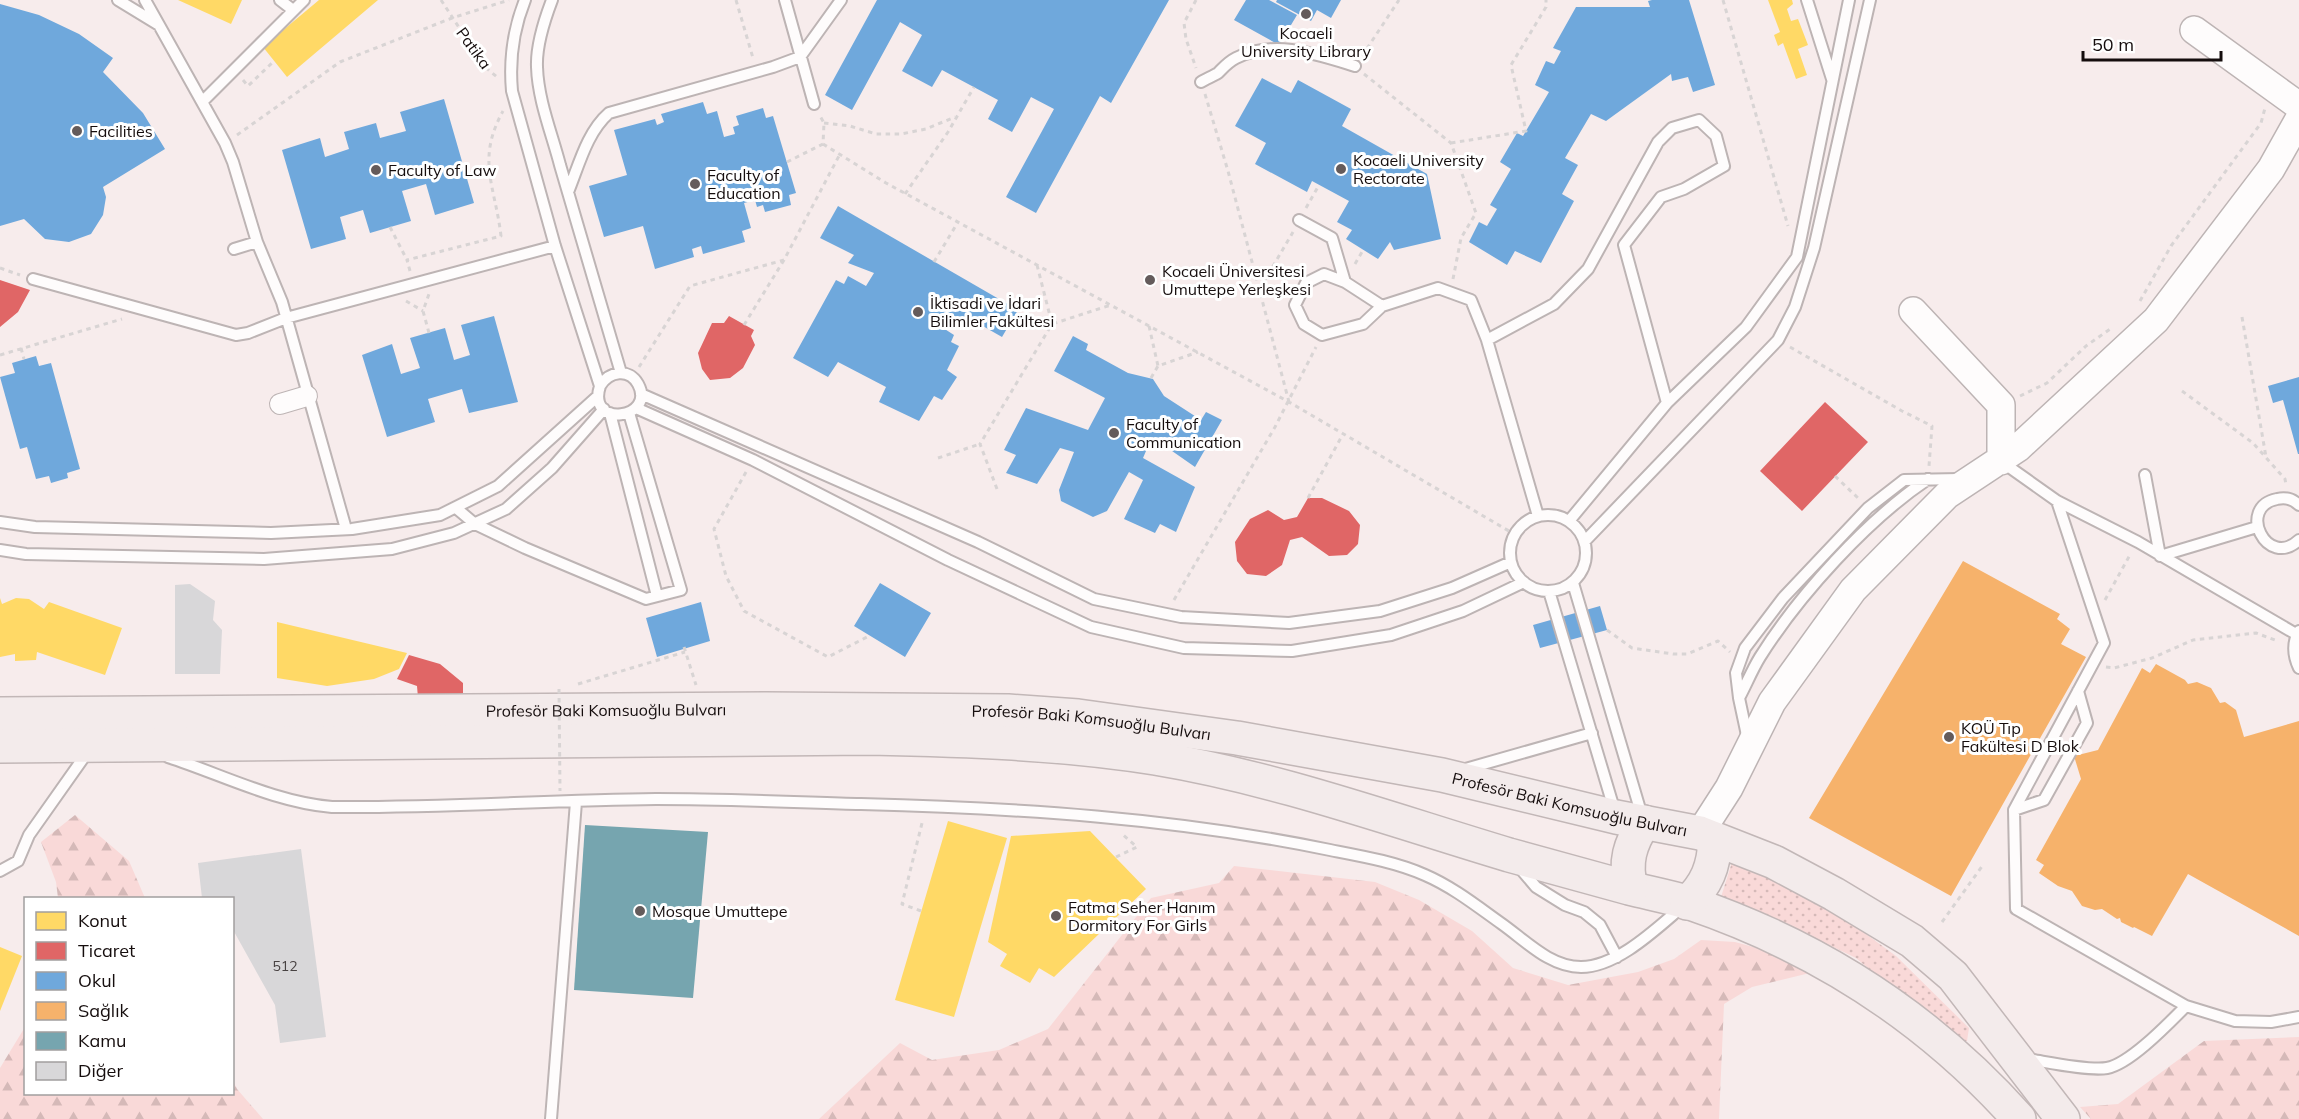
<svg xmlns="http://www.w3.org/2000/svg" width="2299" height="1119" viewBox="0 0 2299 1119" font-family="Mulish,sans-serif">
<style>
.grass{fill:url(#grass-dots)}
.forest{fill:url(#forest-firs)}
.homes{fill:#ffd966}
.shops{fill:#e06666}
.schools{fill:#6fa8dc}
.health{fill:#f6b26b}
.public{fill:#76a5af}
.building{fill:#d8d7d9}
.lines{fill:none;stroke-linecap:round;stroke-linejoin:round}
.lane-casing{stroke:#bdb4b4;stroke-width:14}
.street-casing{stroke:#bdb4b4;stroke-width:22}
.secondary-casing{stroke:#bdb4b4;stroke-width:30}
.highway-casing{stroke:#c2b7b7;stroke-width:36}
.path{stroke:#d8d4d4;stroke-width:3;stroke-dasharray:4.5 4.5;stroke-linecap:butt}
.lane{stroke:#fefcfc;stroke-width:10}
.street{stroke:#fefcfc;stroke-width:20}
.secondary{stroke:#fefcfc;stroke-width:27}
.highway{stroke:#f3ebeb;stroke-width:33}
.path-bridge{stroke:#d8d4d4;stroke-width:3;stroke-dasharray:4.5 4.5;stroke-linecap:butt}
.poi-dot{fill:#645b5b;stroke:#fff;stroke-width:2}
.labels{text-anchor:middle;stroke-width:6;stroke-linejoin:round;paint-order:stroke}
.number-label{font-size:14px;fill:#484242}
.poi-label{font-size:16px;fill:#150d0d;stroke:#fff;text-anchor:start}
.street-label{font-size:16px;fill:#150d0d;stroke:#fff}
</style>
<defs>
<pattern id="grass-dots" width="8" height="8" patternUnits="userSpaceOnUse" patternTransform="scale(1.5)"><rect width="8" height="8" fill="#f9d9d8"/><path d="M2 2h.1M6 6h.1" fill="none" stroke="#d5b9b8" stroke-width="1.8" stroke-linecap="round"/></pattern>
<pattern id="forest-firs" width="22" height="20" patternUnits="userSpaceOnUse" patternTransform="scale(1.5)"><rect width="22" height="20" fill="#f9d9d8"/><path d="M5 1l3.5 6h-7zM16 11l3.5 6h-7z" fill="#d5b9b8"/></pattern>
</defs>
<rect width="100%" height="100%" fill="#f7ecec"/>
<path class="grass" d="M1734 856 1825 904 1896 956 1969 1028 1967 1041 1958 1042 1950 1037 1856 958 1798 930 1721 897Z"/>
<path class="forest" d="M75 815 129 861 145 898H58L56 882 41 842Z
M1234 866 1375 882 1419 900 1472 931 1513 968 1568 985 1638 972 1674 959 1701 940 1735 942 1801 960 1818 971 1752 987 1724 1004 1719 1119H819L900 1043 932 1060 999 1050 1048 1029 1151 898 1219 883Z
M25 1027 26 1094H232L233 1081 237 1089 263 1119H0V1068Z
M2299 1037V1119H2091L2080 1107 2118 1104 2204 1041Z"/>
<path class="homes" d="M178 0H242L231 24Z
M319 0H378L287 77 263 47Z
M1768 0H1792L1793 4 1787 9 1791 21 1798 19 1808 45 1798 49 1807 75 1796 79 1783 43 1778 46 1774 35 1780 32Z
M0 598 2 604 16 598 29 599 44 609 49 602 122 628 105 675 37 652 36 660 15 661V654L0 657Z
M277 622 407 653 399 669 374 679 327 686 277 678Z
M948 821 1007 838 954 1017 895 1000Z
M1090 831 1146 889 1054 977 1039 968 1030 983 1000 966 1007 954 988 942 1011 836Z
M0 947 22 956 0 1011Z"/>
<path class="shops" d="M0 280 30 290 18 312 0 327Z
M729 316 754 330 751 336 755 345 743 368 730 378 710 380 702 369 698 353 712 323H724Z
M1825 402 1868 442 1802 511 1760 471Z
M1308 498H1322L1349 511 1360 525 1358 544 1347 555 1329 556 1302 537 1290 540 1282 565 1266 576 1247 574 1237 561 1235 542 1250 519 1268 510 1284 520 1297 517Z
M409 655 440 664 463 683V698H418L417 686 397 679Z"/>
<path class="schools" d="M877 0H1169L1111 103 1100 96 1036 213 1006 197 1054 109 1031 97 1012 132 988 119 998 100 942 70 932 87 902 71 922 35 900 22 852 110 825 95Z
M1246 0H1269L1297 15 1279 45 1234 20Z
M1277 0H1341L1331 18 1317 10 1311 21 1276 2Z
M1652 0H1689L1715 85 1693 92 1688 77 1672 81 1671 74 1606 121 1591 114 1565 158 1578 165 1562 194 1574 201 1541 263 1515 251 1507 265 1469 242 1479 222 1487 226 1497 209 1490 205 1511 169 1500 162 1517 133 1523 136 1549 92 1535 85 1546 61 1554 64 1561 51 1553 48 1576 7H1650L1648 1Z
M0 4 39 15 79 34 113 58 103 72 143 113 165 149 103 187 106 197 103 215 91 234 69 242 45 239 24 219 0 226Z
M1262 78 1291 93 1298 80 1351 109 1342 126 1427 174 1441 239 1394 250 1390 242 1378 259 1346 239 1352 230 1337 222 1349 201 1312 181 1307 192 1255 164 1266 143 1235 126Z
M444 99 474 203 435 215 426 184 402 191 411 221 370 233 363 210 340 217 346 239 311 249 282 150 320 138 325 157 349 149 344 132 376 123 380 138 406 131 400 112Z
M703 102 707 114 717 111 724 137 735 134 733 127 739 125 736 116 763 108 766 118 773 116 796 193 789 195 791 205 765 212 763 205 757 207 755 200 744 203 751 228 742 231 745 242 703 254 701 246 692 249 694 257 655 269 643 226 604 237 589 186 627 175 614 130 655 119 657 125 664 122 661 114Z
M838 206 1018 310 1002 337 967 317 962 324 946 314 940 326 954 335 951 342 959 346 947 370 957 377 942 400 934 396 919 421 879 402 886 387 838 362 828 377 793 358 836 280 844 284 848 276 866 286 874 273 848 263 854 255 820 238Z
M494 316 518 402 469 413 462 389 428 399 435 422 387 437 362 355 392 344 401 374 420 368 410 338 445 328 454 360 470 355 461 325Z
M1073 336 1088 344 1086 350 1128 373 1153 379 1164 396 1201 420 1206 412 1222 420 1195 467 1152 437 1143 458 1195 487 1176 532 1160 524 1155 533 1124 519 1143 480 1129 472 1107 511 1093 517 1061 501 1059 490 1074 452 1060 448 1037 484 1006 473 1016 455 1004 450 1026 408 1088 430 1105 398 1054 371Z
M36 356 39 366 51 363 80 469 67 473 68 478 51 483 49 476 36 479 27 447 20 449 0 377 15 373 12 363Z
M2299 377V454H2298L2283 400 2273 403 2268 386Z
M880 583 931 613 905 657 854 626Z
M701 602 710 641 657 657 646 618Z
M1600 606 1607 630 1540 648 1533 625Z"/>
<path class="health" d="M1963 561 2060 614 2057 619 2070 629 2061 644 2086 657 1951 896 1809 818Z
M2156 664 2185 680 2188 684 2197 682 2211 688 2220 703 2225 702 2236 710 2244 737 2299 721V936L2188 874 2152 936 2134 927 2133 928 2121 922 2120 918 2117 919 2102 909 2095 910 2082 906 2072 891 2058 886 2039 873 2044 865 2036 860 2081 779 2074 756 2098 750 2142 668 2150 673Z"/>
<path class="public" d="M585 825 708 832 693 998 574 990Z"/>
<path class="building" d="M190 584 215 601 213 620 222 630 220 674H175V585Z
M301 849 326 1037 280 1043 275 1005 232 928V898H202L198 863Z"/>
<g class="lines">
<g class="lane-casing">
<path id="lane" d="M118 0 159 25 225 143 233 162 257 242 282 302 346 529
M145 0 159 25
M280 0 293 10
M525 0C513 30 509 58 512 91L555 246 600 386C586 429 657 419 638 384 629 368 609 371 600 386
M552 0C544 21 536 45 537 67 538 100 552 134 560 165 580 235 601 304 621 373
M785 0 814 104
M1807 0 1832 79
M1201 82C1206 79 1213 76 1218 73 1224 67 1228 62 1236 58 1275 39 1316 54 1355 66
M202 102 304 0
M568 192C579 165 587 132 609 113L773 67 800 57 841 0
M1299 220 1332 238 1345 282
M234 249 257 242
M33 279 236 335 248 333 286 318 555 246
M1382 306 1363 324 1322 335 1304 324 1295 305 1306 283 1324 274 1345 282 1382 306 1438 288 1471 300 1487 340 1538 516
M1487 340 1554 304 1588 269 1658 142 1672 128 1699 120 1716 136 1724 166 1684 189 1661 197 1624 245 1667 403
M641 394 978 542 1094 599 1181 617 1289 623 1380 611 1452 588 1511 562
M636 408 753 460 948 560 1091 627 1184 648 1292 651 1391 635 1463 611 1524 582
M610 413 657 596
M2002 462 2057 501 2138 542 2296 634
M2145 475 2160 556 2257 527
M2057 501 2104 643 2014 810 2016 909 2186 1006 2235 1021 2271 1022 2299 1017
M2299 505C2293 499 2285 497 2277 499 2236 507 2267 570 2299 540
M456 508 475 524 525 548 646 599 681 590 629 413
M1510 553a38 38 0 1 1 76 0a38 38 0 1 1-76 0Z
M1569 521 1667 403 1746 327 1797 257 1849 0
M0 522 35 527 271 533 352 529 440 515 498 486 598 396
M1585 541 1778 340 1795 307 1814 248 1870 0
M0 550 26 554 264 559 392 549 454 533 506 509 552 468 604 409
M1573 583 1642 816
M1549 591 1615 812
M2299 631C2292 643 2293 655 2299 668
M1739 698C1746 685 1752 670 1760 657 1799 595 1867 520 1928 479
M1748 740 1739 698 1736 673 1745 648 1783 598 1868 508 1904 480 1960 479
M168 757C223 775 275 802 332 807 440 808 548 800 656 799 724 799 793 802 861 804 1018 808 1175 818 1330 850 1361 856 1396 862 1425 875 1453 887 1478 907 1502 924 1526 941 1550 967 1581 967 1617 967 1656 929 1682 907
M1462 770 1592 733
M2014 810 2044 800 2087 723 2078 691
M1519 867 1536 887 1565 905 1584 912 1600 925 1617 957
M0 871 18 861 29 835 89 750
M2033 1060C2051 1063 2090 1071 2107 1068 2130 1064 2169 1023 2186 1006
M551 1119 576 802"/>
</g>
<g class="street-casing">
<path id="street" d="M280 404 307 396"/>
</g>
<g class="secondary-casing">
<path id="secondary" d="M2194 30 2299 106
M1913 311 2001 405V461
M1700 833 1729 788 1772 702 1853 590 1947 495 2018 448 2156 320 2271 169 2299 119"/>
</g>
<g class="highway-casing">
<g id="highway">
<path id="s1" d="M0 714 767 709 1008 711 1078 716 1237 738 1442 775 1616 817 1700 833 1774 862 1834 894 1912 941 1953 976 2063 1119"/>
<path d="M0 746 869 738C964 740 1061 743 1155 758 1276 778 1392 820 1509 855 1549 866 1589 877 1629 888 1649 893 1670 897 1690 903 1819 947 1928 1017 2019 1119"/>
<path d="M1631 888C1624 862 1630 844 1644 822"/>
<path d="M1687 903C1707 885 1714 866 1715 840"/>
</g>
</g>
<path class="path" d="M441 0 485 67 497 77
M736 0 753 58
M1196 0 1184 23 1186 39 1196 68
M1723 0 1788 226
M1362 56 1399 0
M1364 74 1451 143 1476 213 1461 238 1453 279
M243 80 248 86 274 61
M1205 94 1228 171 1289 402
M824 123 850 126 876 134H901L926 129 955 117
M237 135 340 62 452 18 509 0
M1451 143 1526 131 1511 65 1546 7V0
M823 144 886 183 1289 402 1514 534
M787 162 823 144 824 123 820 116
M905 194 948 132 974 87
M1306 208 1319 185
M390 227 407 260
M934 262 958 222
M1355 264 1362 252
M1037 265 1052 324
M0 268 20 275
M410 271 407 260 501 236C495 185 476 160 503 111
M1259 290 1293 232
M406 301 423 311
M2140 301 2171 246 2261 123 2265 108
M2242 317 2266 457
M744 325 784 260 840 154
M1149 326 1158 366
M429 333 423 311 429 294
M1790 347 1902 411 1932 426 1929 466
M21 348 24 359
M0 355 122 319
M639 367 690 286 784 260
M1151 378 1158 366 1198 352
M2182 391 2253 443 2285 479 2286 485
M2020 396 2047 383 2086 346 2113 327
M938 458 980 444
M746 472 714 529 726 576 744 611 828 657 869 636
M1835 476 1858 498
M997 489 980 444 1052 324 1111 305
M1308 498 1343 434
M1174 600 1275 427 1316 347
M2105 600 2131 553
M1607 630 1632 648 1673 654H1687L1718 641 1730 652
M684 647 696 685
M2106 667 2114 668 2152 658 2193 640 2256 633 2275 640
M578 684 685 652
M2018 738 2032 747
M1116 857 1137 847 1122 834
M921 911 902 904 923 819
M1942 922 1983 865"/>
<use href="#lane" class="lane"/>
<use href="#street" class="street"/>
<use href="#secondary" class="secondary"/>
<use href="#highway" class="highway"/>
<path class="path-bridge" d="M559 689 560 791"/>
</g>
<g class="poi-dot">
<circle cx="1306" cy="14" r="6"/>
<circle cx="77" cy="131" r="6"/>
<circle cx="1341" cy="169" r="6"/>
<circle cx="376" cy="170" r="6"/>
<circle cx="695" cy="184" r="6"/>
<circle cx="1150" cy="280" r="6"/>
<circle cx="918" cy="312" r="6"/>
<circle cx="1114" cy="433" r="6"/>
<circle cx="1949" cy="737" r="6"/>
<circle cx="640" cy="911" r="6"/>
<circle cx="1056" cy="916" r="6"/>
</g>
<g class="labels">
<g class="number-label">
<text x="285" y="971">512</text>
</g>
<g class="poi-label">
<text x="1306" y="39" text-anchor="middle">Kocaeli<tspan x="1306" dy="18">University Library</tspan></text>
<text x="89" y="137">Facilities</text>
<text x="1353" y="166">Kocaeli University<tspan x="1353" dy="18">Rectorate</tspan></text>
<text x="388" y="176">Faculty of Law</text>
<text x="707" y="181">Faculty of<tspan x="707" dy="18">Education</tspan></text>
<text x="1162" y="277">Kocaeli Üniversitesi<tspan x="1162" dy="18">Umuttepe Yerleşkesi</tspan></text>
<text x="930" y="309">İktisadi ve İdari<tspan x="930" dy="18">Bilimler Fakültesi</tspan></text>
<text x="1126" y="430">Faculty of<tspan x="1126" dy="18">Communication</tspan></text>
<text x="1961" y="734">KOÜ Tıp<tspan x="1961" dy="18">Fakültesi D Blok</tspan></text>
<text x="1068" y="913">Fatma Seher Hanım<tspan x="1068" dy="18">Dormitory For Girls</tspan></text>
<text x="652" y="917">Mosque Umuttepe</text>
</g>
<g class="street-label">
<text transform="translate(474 48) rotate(54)" y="6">Patika</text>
<text dy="6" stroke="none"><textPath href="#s1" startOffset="606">Profesör Baki Komsuoğlu Bulvarı</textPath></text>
<text dy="6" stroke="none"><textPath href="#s1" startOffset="1092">Profesör Baki Komsuoğlu Bulvarı</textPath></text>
<text dy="6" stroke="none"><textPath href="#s1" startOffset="1578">Profesör Baki Komsuoğlu Bulvarı</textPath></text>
</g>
</g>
<rect x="24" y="897" width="210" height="198" fill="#ffffff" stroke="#a19e9e" stroke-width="1.5"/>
<rect x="36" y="912" width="30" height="18" fill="#ffd966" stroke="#a19e9e" stroke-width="1.5"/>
<text x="78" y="927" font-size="18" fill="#150d0d">Konut</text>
<rect x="36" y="942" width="30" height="18" fill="#e06666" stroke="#a19e9e" stroke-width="1.5"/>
<text x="78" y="957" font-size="18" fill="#150d0d">Ticaret</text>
<rect x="36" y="972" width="30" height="18" fill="#6fa8dc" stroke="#a19e9e" stroke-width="1.5"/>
<text x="78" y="987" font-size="18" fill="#150d0d">Okul</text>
<rect x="36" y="1002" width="30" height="18" fill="#f6b26b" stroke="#a19e9e" stroke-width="1.5"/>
<text x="78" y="1017" font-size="18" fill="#150d0d">Sağlık</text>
<rect x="36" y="1032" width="30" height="18" fill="#76a5af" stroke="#a19e9e" stroke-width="1.5"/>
<text x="78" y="1047" font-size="18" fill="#150d0d">Kamu</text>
<rect x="36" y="1062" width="30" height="18" fill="#d8d7d9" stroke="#a19e9e" stroke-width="1.5"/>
<text x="78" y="1077" font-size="18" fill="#150d0d">Diğer</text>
<path d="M2083 51v9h138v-9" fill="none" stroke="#150d0d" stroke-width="3"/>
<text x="2092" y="51" font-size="18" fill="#150d0d" stroke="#ffffff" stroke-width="4.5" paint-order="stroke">50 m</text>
</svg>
